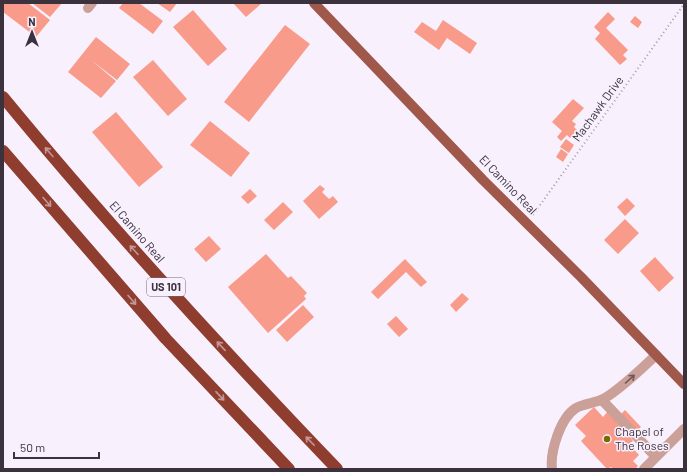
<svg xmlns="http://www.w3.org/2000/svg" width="687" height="472" viewBox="0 0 687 472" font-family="Barlow,sans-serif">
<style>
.building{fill:#f89b8a}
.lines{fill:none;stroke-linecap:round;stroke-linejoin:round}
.path{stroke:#a59ca9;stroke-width:2;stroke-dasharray:1 3;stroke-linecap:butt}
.minor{stroke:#caa098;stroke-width:10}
.major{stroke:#a0584b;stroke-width:10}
.highway{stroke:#8f3d2f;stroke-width:12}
.oneway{stroke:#c49696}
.oneway2{stroke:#6d585e}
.poi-dot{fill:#786900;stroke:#f9f0fd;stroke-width:1.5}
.labels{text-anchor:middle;stroke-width:3;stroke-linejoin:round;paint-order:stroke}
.shield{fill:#f9f0fd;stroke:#746b77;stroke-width:1}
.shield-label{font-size:11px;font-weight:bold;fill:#3b323e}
.street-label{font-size:12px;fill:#3b323e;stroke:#f9f0fd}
.poi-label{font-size:12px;fill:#3b323e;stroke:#f9f0fd;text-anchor:start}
</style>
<rect width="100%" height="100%" fill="#f9f0fd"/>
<path class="building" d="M5 3H28L50 20 36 37 3 12V6Z
M32 3H62L50 17Z
M123 3H139L163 21 153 34 119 8Z
M157 3H177L170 12Z
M233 3H262L246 17Z
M193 10 227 49 208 66 173 27Z
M608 12 615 19 606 28 628 50 623 55 627 59 620 65 595 39 600 33 594 27Z
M635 16 642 22 638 28 630 22Z
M443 20 477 43 470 54 447 38 439 50 414 32 422 22 436 31Z
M285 25 310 44 249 122 224 102Z
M96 37 130 64 117 80 91 60 116 81 101 98 68 72Z
M153 60 187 99 168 116 133 77Z
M573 99 584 108 572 121 576 124 574 127 577 130 570 138 567 135 561 141 557 137 562 131 552 122Z
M116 112 163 167 139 187 92 132Z
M210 121 250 153 231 177 190 145Z
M566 139 574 145 569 153 560 147Z
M561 149 568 154 563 162 556 157Z
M320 185 325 189 322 192 329 199 333 196 338 202 319 219 303 201Z
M250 189 257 196 248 204 241 197Z
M627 198 635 206 625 216 617 207Z
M283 202 293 212 274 230 264 220Z
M625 219 639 233 618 254 604 240Z
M209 236 221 249 206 262 194 249Z
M266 254 288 278 291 276 307 293 304 296 306 299 268 333 228 287Z
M655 257 674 278 659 292 640 271Z
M405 259 427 282 421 287 406 272 378 299 371 292Z
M462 293 469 299 456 312 450 305Z
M303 305 314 317 287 342 276 330Z
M396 316 408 329 399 337 387 324Z
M594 407 603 417 608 411 616 419 625 410 641 427 630 437 633 441 629 444 639 455 633 461 638 466 635 469H613L611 467 607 469 581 441 586 436 575 425Z"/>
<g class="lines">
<path class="path" d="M533 215 684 4"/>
<path class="minor" d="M88 8 92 3
M602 400 656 457
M552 469C550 452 560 418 576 408 585 403 597 403 605 398 624 386 640 370 656 355
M644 469 684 429"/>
<path class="major" d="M314 3 483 180 581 277 684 384"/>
<path class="highway" d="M3 97C109 226 222 349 337 469
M3 151 166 339 289 469"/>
</g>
<defs><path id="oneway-shaft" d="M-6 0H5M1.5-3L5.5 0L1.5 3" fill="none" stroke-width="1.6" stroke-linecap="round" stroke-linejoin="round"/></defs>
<g class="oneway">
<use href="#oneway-shaft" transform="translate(49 152) rotate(-131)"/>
<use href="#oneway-shaft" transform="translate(47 202) rotate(49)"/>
<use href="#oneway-shaft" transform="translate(134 250) rotate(-132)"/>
<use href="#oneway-shaft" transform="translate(132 300) rotate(49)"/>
<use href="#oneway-shaft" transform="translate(221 346) rotate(-133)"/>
<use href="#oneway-shaft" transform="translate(220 396) rotate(47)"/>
<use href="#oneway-shaft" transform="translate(310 441) rotate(-134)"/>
</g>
<use class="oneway2" href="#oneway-shaft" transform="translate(630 379) rotate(-42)"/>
<circle class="poi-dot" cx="607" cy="439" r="4"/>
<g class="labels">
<rect class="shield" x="147" y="278" width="38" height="18" rx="3"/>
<g class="shield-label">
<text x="166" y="291">US 101</text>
</g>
<g class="street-label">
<text transform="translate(598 109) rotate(-54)" y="4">Machawk Drive</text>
<text transform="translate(508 185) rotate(46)" y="4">El Camino Real</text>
<text transform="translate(137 232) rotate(49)" y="4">El Camino Real</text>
</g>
<g class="poi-label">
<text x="615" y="436">Chapel of<tspan x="615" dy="14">The Roses</tspan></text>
</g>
</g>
<rect width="687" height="472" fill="none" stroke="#3b323e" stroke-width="8"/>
<g transform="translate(32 32)" stroke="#f9f0fd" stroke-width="3" paint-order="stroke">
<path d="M0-3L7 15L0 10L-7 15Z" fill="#3b323e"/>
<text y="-6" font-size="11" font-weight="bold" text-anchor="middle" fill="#3b323e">N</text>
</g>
<path d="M14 452v6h85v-6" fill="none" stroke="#3b323e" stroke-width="2"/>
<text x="20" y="452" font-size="12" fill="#3b323e" stroke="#f9f0fd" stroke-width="3" paint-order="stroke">50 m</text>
</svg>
